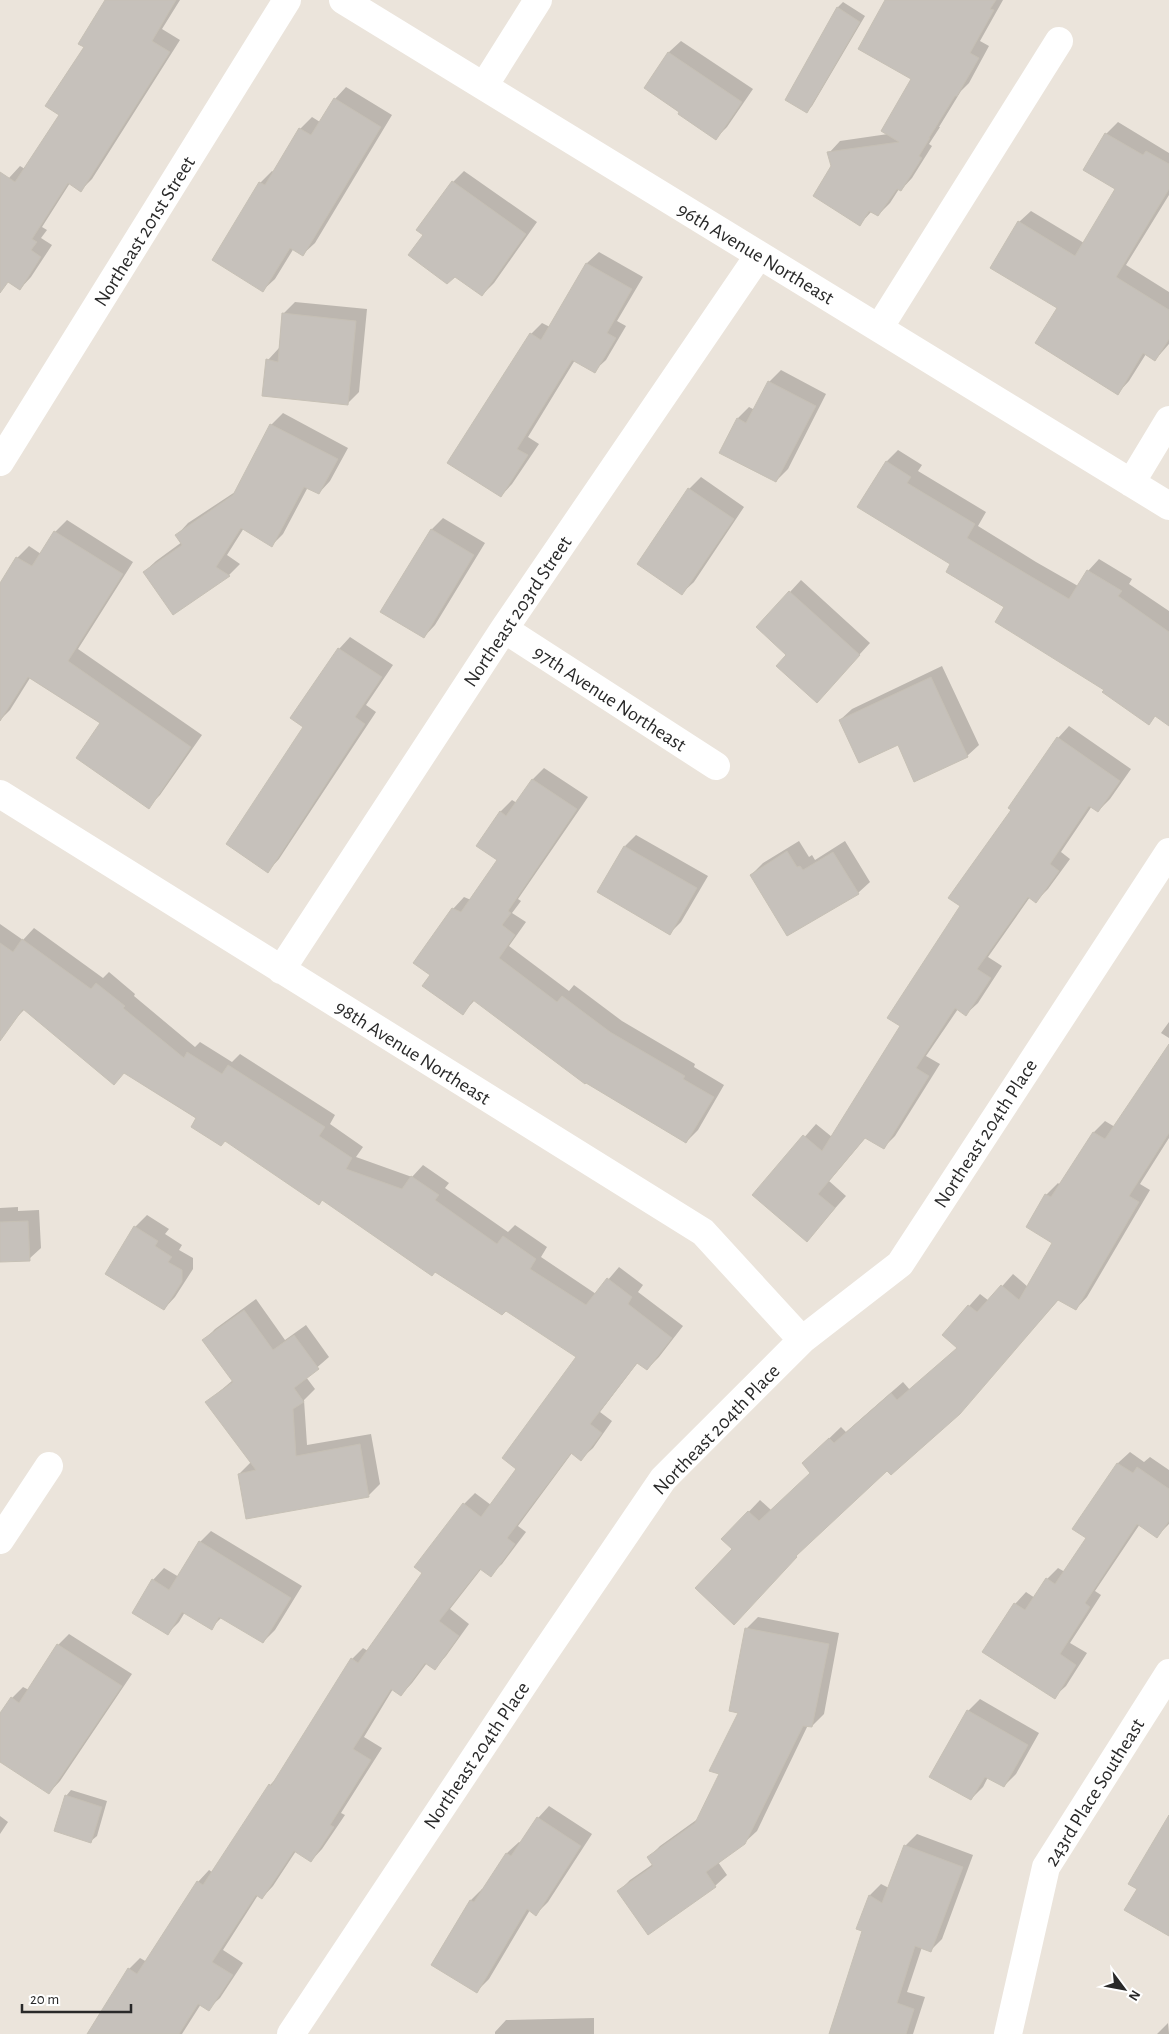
<svg xmlns="http://www.w3.org/2000/svg" width="1169" height="2034" viewBox="0 0 1169 2034" font-family="'Alegreya Sans',sans-serif">
<style>
.shadow{fill:#0003}
.building{fill:#c6c1bb;stroke:#c6c0b5}
.lines{fill:none;stroke-linecap:round;stroke-linejoin:round}
.minor{stroke:#fff;stroke-width:28}
.labels{text-anchor:middle;stroke-width:5;stroke-linejoin:round;paint-order:stroke}
.street-label{font-size:20px;fill:#292929;stroke:#fff}
</style>
<rect width="100%" height="100%" fill="#ebe4db"/>
<path class="shadow" d="M106 0H180L162 29 180 40 92 179 81 190 70 183 42 227 47 230 41 238 52 245 31 277 20 289 6 280 0 290V192L9 178 20 166 25 169 60 115Z
M888 0H1003L980 41 989 46 969 83 961 91 939 127H940L929 144 932 146 912 178 901 190 899 189 890 203 878 215 872 211 860 224 832 166 829 153 840 141 888 134 913 79Z
M843 2 865 16 812 106 807 111 787 100 838 7Z
M681 41 753 89 727 127 716 138 646 88 669 52Z
M346 87 392 115 315 243 303 254 294 248 275 279 263 290 260 183 272 171 274 172 300 129 312 117 320 122 335 99Z
M1118 122 1169 153V195L1126 265 1169 292V344L1155 360 1146 354 1129 381 1118 393 1058 308 1019 222 1031 211 1084 243 1116 189 1085 169 1106 134Z
M464 171 537 222 494 283 482 295 455 275 425 234 453 182Z
M599 252 643 277 617 321 626 326 606 360 594 371 575 360 528 437 539 444 512 484 501 496 531 334 542 323 550 327 587 263Z
M295 302 367 309 359 392 347 404 268 360 279 348 283 314Z
M781 370 826 394 788 469 776 481 721 452 738 418 749 407 755 410 769 382Z
M283 413 348 448 330 481 319 493 308 487 283 534 272 545 244 528 227 555 240 564 229 575 173 613 144 572 156 561 182 542 177 535 188 523 238 490 271 425Z
M898 450 922 465 918 471 986 512 978 526 1036 562 1078 586 1088 571 1099 559 1132 579 1129 584 1169 611V699L1149 723 952 564 859 507 887 461Z
M701 477 744 507 694 582 682 593 689 489Z
M443 518 485 543 435 625 424 637 382 612 432 529Z
M67 520 133 562 78 649 202 735 160 795 148 807 101 723 30 678 10 710 0 720V586L17 558 29 546 41 554 55 532Z
M801 580 870 643 828 689 788 655 790 592Z
M350 637 393 665 366 705 376 712 279 859 268 871 304 726 339 649Z
M942 666 979 745 967 756 840 720 852 709Z
M1069 726 1131 769 1110 799 1098 811 1092 806 1061 852 1070 859 1048 889 1036 901 1030 897 988 957 1002 966 978 1003 966 1014 958 1009 926 1056 940 1064 895 1136 883 1148 866 1137 829 1181 846 1196 807 1240 754 1195 816 1124 832 1137 901 1026 1013 810 1010 808 1058 738Z
M544 768 588 797 518 899 521 901 512 913 526 922 509 946 569 991 574 985 622 1021 695 1064 694 1067 724 1085 698 1130 686 1142 475 1000 463 1013 432 974 453 909 464 897 471 900 499 860 500 812 512 800 517 803 533 779Z
M636 835 708 876 681 922 670 933 625 846Z
M799 841 809 857 812 855 815 860 845 841 870 882 858 893 751 875 763 863Z
M0 924 23 940 34 928 103 978 109 972 135 994 134 996 195 1047 200 1042 232 1062 240 1054 335 1115 330 1124 363 1147 356 1157 412 1177 423 1165 449 1183 445 1188 508 1232 515 1225 547 1247 541 1257 596 1294 619 1267 643 1285 638 1292 683 1326 659 1357 647 1369 638 1362 600 1412 612 1421 593 1448 581 1459 572 1453 518 1526 526 1532 502 1564 490 1575 482 1568 450 1609 469 1624 446 1656 435 1668 427 1663 412 1683 401 1695 393 1689 364 1737 382 1748 341 1813 345 1815 322 1849 311 1861 296 1851 273 1886 262 1898 258 1895 223 1950 243 1963 220 1998 208 2009 201 2004 182 2034H89L129 1969 140 1958 147 1962 198 1882 209 1870 212 1872 270 1785 279 1776 352 1659 363 1648 368 1651 424 1573 464 1504 475 1493 491 1505 517 1468 578 1357 506 1310 323 1199 25 1009 11 1023 0 1015Z
M1169 1022V1038L1161 1033Z
M1169 1047V1138L1140 1184 1150 1190 1087 1297 1076 1309 1059 1299 959 1413 888 1469 807 1544 745 1612 734 1549 723 1539 760 1500 771 1510 812 1473 815 1452 841 1427 846 1432 903 1382 910 1390 958 1348 943 1335 980 1294 989 1301 1013 1274 1028 1287 1054 1243 1046 1195 1058 1183 1060 1185 1094 1132 1105 1121 1115 1127Z
M18 1207V1211L39 1210 41 1248 29 1259 0 1260V1208Z
M147 1215 169 1229 165 1234 182 1245 179 1250 193 1258V1269L175 1297 164 1309 107 1274 135 1227Z
M256 1299 285 1340 306 1325 329 1357 306 1377 315 1389 304 1400 307 1445 371 1434 380 1484 369 1495 239 1474 251 1462 207 1402 233 1380 204 1340 215 1329Z
M1130 1452 1144 1462 1150 1457 1169 1470V1524L1157 1536 1140 1524 1095 1591 1101 1595 1070 1643 1087 1653 1066 1686 1054 1697 984 1652 1015 1604 1026 1592 1035 1598 1047 1579 1058 1568 1065 1572 1088 1538 1074 1528 1118 1463Z
M211 1531 302 1586 275 1630 263 1642 222 1617 211 1628 185 1612 179 1622 168 1633 153 1580 164 1568 179 1577 200 1542Z
M758 1617 839 1633 824 1714 812 1726 808 1725 757 1831 744 1843 718 1862 727 1875 715 1886 619 1891 630 1880 653 1864 649 1857 660 1846 699 1818 721 1774 740 1712 746 1629Z
M69 1634 132 1674 60 1781 49 1793 0 1760V1716L12 1698 23 1687 29 1690 58 1645Z
M980 1699 1039 1733 1016 1774 1004 1786 988 1777 983 1787 971 1799 968 1711Z
M71 1790 107 1801 97 1836 91 1841 66 1796Z
M549 1806 592 1834 548 1902 536 1914 530 1910 489 1979 477 1991 432 1965 471 1900 482 1889 484 1890 507 1853 519 1842 521 1843 538 1818Z
M0 1816 8 1822 0 1834Z
M917 1834 973 1855 942 1939 930 1951 922 1947 907 1992 925 1997 913 2034H845L863 1930 858 1928 870 1895 881 1884 889 1888 905 1846Z
M594 2018V2034H495V2032L506 2020Z
M1168 2023 1169 2034H1157Z"/>
<path class="building" d="M105 0H176L152 41 170 52 81 192 68 183 32 239 37 242 31 250 41 257 20 290 8 282 0 293V172L15 182 59 115 45 106 84 47 78 44Z
M885 0H996L990 9 994 10 970 53 979 58 957 96H955L929 138H930L919 156 922 158 901 191 897 189 878 216 869 211 860 226 813 196 831 166 827 152 899 142 881 131 911 79 858 49Z
M837 7 860 22 807 113 785 100Z
M668 52 742 102 716 140 678 114 679 112 644 88Z
M334 98 381 127 303 256 290 248 263 292 212 260 259 182 265 185 299 128 311 135Z
M1105 133 1143 155 1146 151 1169 164V189L1116 277 1169 310V339L1155 361 1143 353 1118 395 1035 343 1057 308 990 268 1018 221 1075 256 1115 189 1083 170Z
M452 181 526 234 482 296 455 277 447 284 408 255 423 235 416 230Z
M586 263 632 289 607 333 616 338 595 373 572 360 517 449 528 455 501 497 447 463 530 333 541 340Z
M282 313 356 321 348 405 262 396 266 359 278 362Z
M768 381 816 406 776 482 719 453 737 418 746 423Z
M270 424 338 459 319 494 304 487 272 547 241 528 216 567 230 576 173 615 143 572 182 545 175 535 233 495Z
M886 461 911 477 907 483 975 524 967 538 1025 573 1069 599 1087 570 1122 591 1118 596 1169 632V726L1155 716 1149 725 1102 692 1104 690 995 622 1004 607 946 572 950 564 857 507Z
M688 488 734 519 682 595 637 564Z
M431 529 474 555 424 638 380 612Z
M54 531 123 574 68 661 191 747 149 809 76 758 100 723 28 677 0 721V583L16 557 32 566Z
M789 591 860 655 817 703 776 666 786 655 756 627Z
M338 648 382 677 355 717 365 724 268 873 226 844 303 727 290 718Z
M931 677 968 757 914 782 898 745 859 763 839 720Z
M1057 737 1120 781 1098 812 1089 806 1050 864 1059 871 1036 903 1028 897 977 969 991 978 966 1016 955 1008 916 1068 929 1076 884 1149 865 1138 818 1194 835 1208 807 1242 752 1195 803 1135 822 1151 900 1026 887 1018 960 906 948 898 1011 810 1008 808Z
M532 779 577 809 508 911 511 913 502 925 515 935 499 958 557 1002 562 996 610 1032 685 1076 683 1079 714 1097 686 1143 586 1083 585 1084 473 1000 463 1015 422 986 430 975 413 963 452 908 461 912 497 860 476 846 500 811 506 816Z
M624 846 697 888 670 935 597 892Z
M787 851 797 867 800 866 803 870 833 852 859 894 787 936 750 875Z
M22 939 91 989 96 983 125 1006 123 1008 184 1058 187 1052 222 1074 228 1065 325 1127 319 1136 352 1158 346 1169 402 1189 411 1176 439 1195 435 1200 497 1244 503 1236 536 1259 530 1269 586 1305 607 1278 632 1297 628 1304 672 1338 647 1370 637 1363 590 1424 602 1433 581 1461 571 1453 507 1538 515 1544 491 1577 480 1569 439 1621 459 1636 435 1670 425 1663 401 1696 391 1689 353 1749 371 1760 330 1825 334 1827 311 1862 294 1851 262 1899 256 1895 212 1962 233 1975 209 2011 198 2004 179 2034H87L128 1968 137 1974 197 1881 203 1885 269 1784 271 1786 351 1658 358 1663 422 1573 414 1567 463 1503 481 1517 516 1469 502 1458 576 1357 506 1311 502 1315 435 1272 432 1276 322 1200 319 1205 225 1141 221 1146 191 1127 196 1118 124 1073 114 1085 23 1009 0 1041V943L13 952Z
M1169 1044V1133L1129 1196 1139 1202 1076 1310 1058 1300 960 1414 891 1475 887 1471 796 1556 797 1557 734 1625 695 1588 732 1549 721 1539 748 1511 759 1521 810 1473 802 1463 829 1438 834 1443 891 1393 897 1400 957 1348 942 1335 968 1305 977 1312 1001 1285 1019 1300 1052 1243 1026 1227 1045 1194 1051 1197 1093 1132 1105 1139Z
M28 1221 30 1261 0 1262V1222Z
M134 1226 158 1241 155 1246 172 1257 168 1262 182 1270V1282L164 1310 105 1274Z
M244 1310 273 1350 294 1335 319 1369 294 1388 304 1402 293 1409 296 1456 360 1444 369 1497 246 1519 238 1474 256 1470 205 1402 233 1382 202 1340Z
M1117 1463 1133 1473 1137 1467 1169 1489V1521L1157 1538 1137 1524 1085 1603 1090 1607 1060 1654 1076 1665 1055 1699 982 1652 1014 1603 1025 1610 1046 1578 1055 1584 1086 1538 1072 1529Z
M199 1541 291 1598 263 1643 219 1617 212 1630 182 1612 168 1635 132 1613 152 1579 169 1590Z
M745 1628 829 1644 812 1727 803 1726 745 1844 706 1872 716 1887 648 1935 617 1891 653 1866 647 1857 695 1823 719 1774 709 1771 738 1713 729 1711Z
M57 1644 122 1686 49 1794 0 1762V1713L11 1697 19 1703Z
M967 1710 1028 1745 1004 1787 985 1777 971 1800 929 1777Z
M65 1795 102 1807 91 1843 54 1831Z
M1169 1815V1936L1124 1910 1137 1889 1128 1884Z
M537 1817 581 1846 536 1916 527 1909 477 1993 431 1965 470 1900 474 1902 506 1853 511 1856Z
M904 1845 963 1867 931 1952 915 1946 897 2003 914 2009 906 2034H829L862 1931 856 1929 869 1895 882 1903Z"/>
<g class="lines">
<path class="minor" d="M343 0 1169 506
M484 86 538 0
M879 328 1059 41
M0 462 287 0
M1131 483 1169 420
M504 629 716 766
M0 794 703 1232 802 1340
M281 970 504 629 759 255
M0 1540 49 1466
M291 2034 539 1661 663 1479 802 1340 900 1264 1169 852
M1008 2034 1046 1867 1169 1673"/>
</g>
<g class="labels">
<g class="street-label">
<text transform="translate(144 231) rotate(-58)" y="7">Northeast 201st Street</text>
<text transform="translate(756 253) rotate(31)" y="7">96th Avenue Northeast</text>
<text transform="translate(517 611) rotate(-56)" y="7">Northeast 203rd Street</text>
<text transform="translate(610 698) rotate(33)" y="7">97th Avenue Northeast</text>
<text transform="translate(413 1052) rotate(32)" y="7">98th Avenue Northeast</text>
<text transform="translate(985 1133) rotate(-57)" y="7">Northeast 204th Place</text>
<text transform="translate(716 1429) rotate(-46)" y="7">Northeast 204th Place</text>
<text transform="translate(476 1755) rotate(-56)" y="7">Northeast 204th Place</text>
<text transform="translate(1094 1792) rotate(-58)" y="7">243rd Place Southeast</text>
</g>
</g>
<g transform="translate(1124 1989) rotate(122)" stroke="#ffffff" stroke-width="4" paint-order="stroke">
<path d="M0-4L9 19L0 12L-9 19Z" fill="#292929"/>
<text y="-8" font-size="14" font-weight="bold" text-anchor="middle" fill="#292929">N</text>
</g>
<path d="M22 2004v8h109v-8" fill="none" stroke="#292929" stroke-width="2.5"/>
<text x="30" y="2004" font-size="15" fill="#292929" stroke="#ffffff" stroke-width="4" paint-order="stroke">20 m</text>
</svg>
